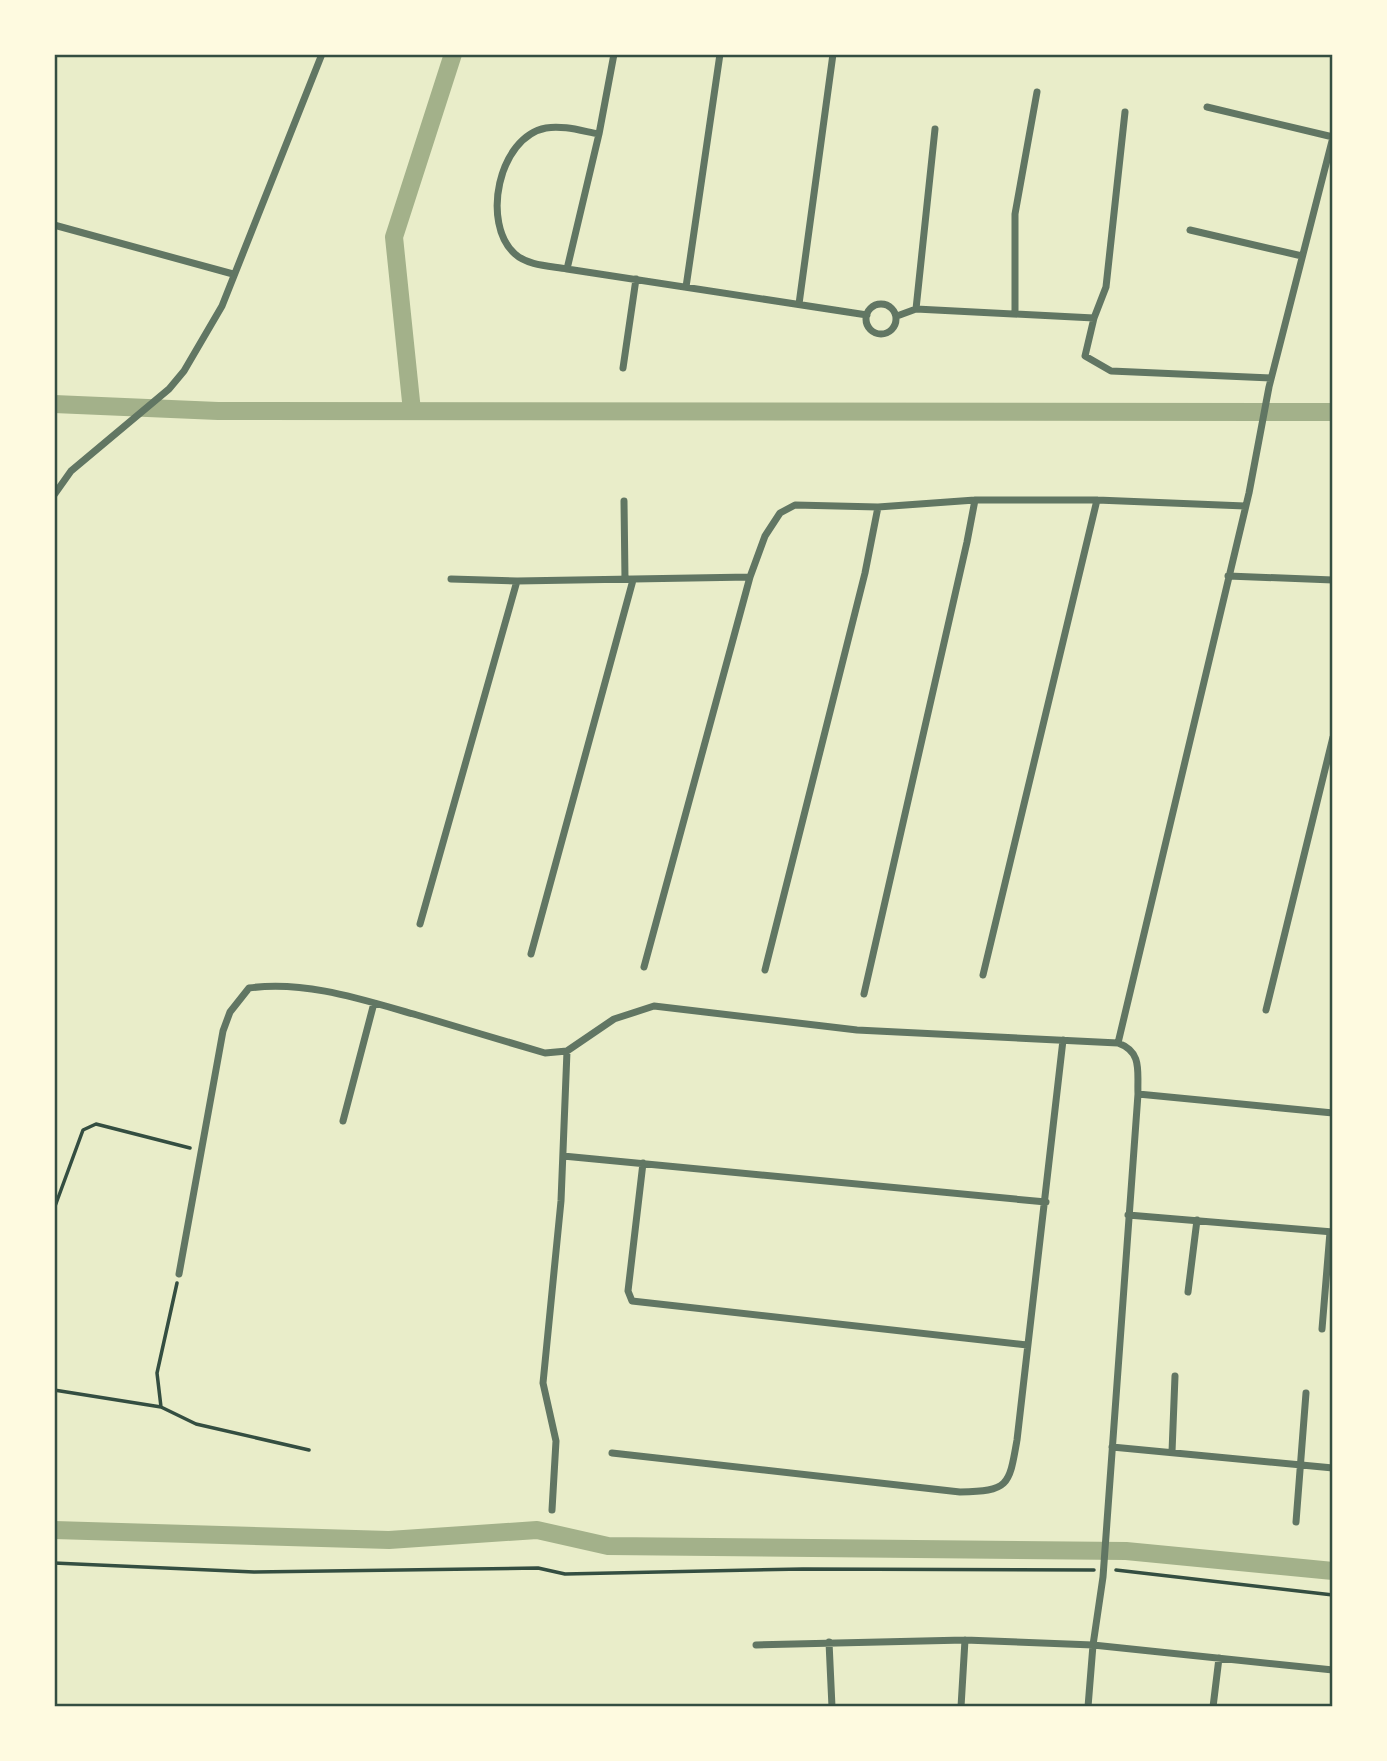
<svg xmlns="http://www.w3.org/2000/svg" width="1387" height="1761" viewBox="0 0 1387 1761" font-family="'Fira Sans Condensed',sans-serif">
<style>
.lines{fill:none;stroke-linecap:round;stroke-linejoin:round}
.canal{stroke:#a3b18a;stroke-width:18}
.path{stroke:#344e41;stroke-width:3.5}
.minor{stroke:#617663;stroke-width:7}
.neatline{fill:none;stroke:#344e41;stroke-width:2.5}
</style>
<rect width="100%" height="100%" fill="#e9edc9"/>
<g class="lines">
<path class="canal" d="M54 404 218 411 1333 412
M412 411 394 237 453 54
M54 1530 389 1540 537 1530 608 1546 1126 1551 1333 1571"/>
<path class="path" d="M54 1209 83 1130 96 1124 190 1148
M177 1283 157 1373 161 1407 196 1424 309 1450
M54 1390 161 1407
M54 1563 254 1572 538 1568 565 1574 803 1569 1094 1570
M1116 1570 1333 1595"/>
<path class="minor" d="M1207 107 1333 137
M599 134C582 131 563 125 546 128 498 137 481 224 515 254 528 266 551 266 567 269L867 315
M54 225 233 274
M1190 230 1302 256
M567 269 599 134 614 54
M686 287 720 54
M866 319a15 15 0 1 1 30 0a15 15 0 1 1-30 0Z
M799 304 833 54
M916 309 935 129
M1015 313V214L1037 92
M897 316 916 309 1094 318 1085 356 1111 371 1271 378
M1094 318 1106 287 1125 112
M623 368 636 279
M54 495 71 471 169 389 184 371 222 306 322 54
M624 501 625 579
M1228 576 1333 580
M451 579 517 581 750 577 765 536 780 513 795 505 878 507 975 500H1097L1245 506
M420 924 517 581
M531 954 633 580
M644 967 750 577
M765 970 865 573 878 507
M983 975 1097 500
M864 994 967 542 975 500
M1266 1010 1333 737
M1118 1043 1249 493 1269 387 1333 137
M1138 1094 1333 1113
M343 1121 374 1003
M563 1156 1046 1202
M643 1163 628 1291 632 1301 1027 1345
M1128 1215 1333 1232
M179 1274 223 1031 230 1012 249 988C305 980 364 1000 417 1015 460 1028 502 1040 545 1053L567 1051 614 1019 654 1006 857 1030 1118 1043C1143 1052 1137 1072 1138 1094L1103 1577 1093 1645 1088 1707
M1188 1292 1197 1220
M1322 1329 1330 1232
M1112 1447 1333 1468
M1172 1452 1175 1376
M612 1453 960 1492C1009 1491 1009 1486 1017 1440L1063 1040
M552 1510 556 1441 543 1383 561 1201 567 1051
M1296 1522 1306 1393
M829 1642 832 1707
M756 1645 965 1640 1093 1645 1333 1670
M961 1707 965 1640
M1213 1707 1219 1658"/>
</g>
<rect width="1387" height="1761" fill="none" stroke="#fefae0" stroke-width="112"/>
<rect x="56" y="56" width="1275" height="1649" class="neatline"/>
</svg>
